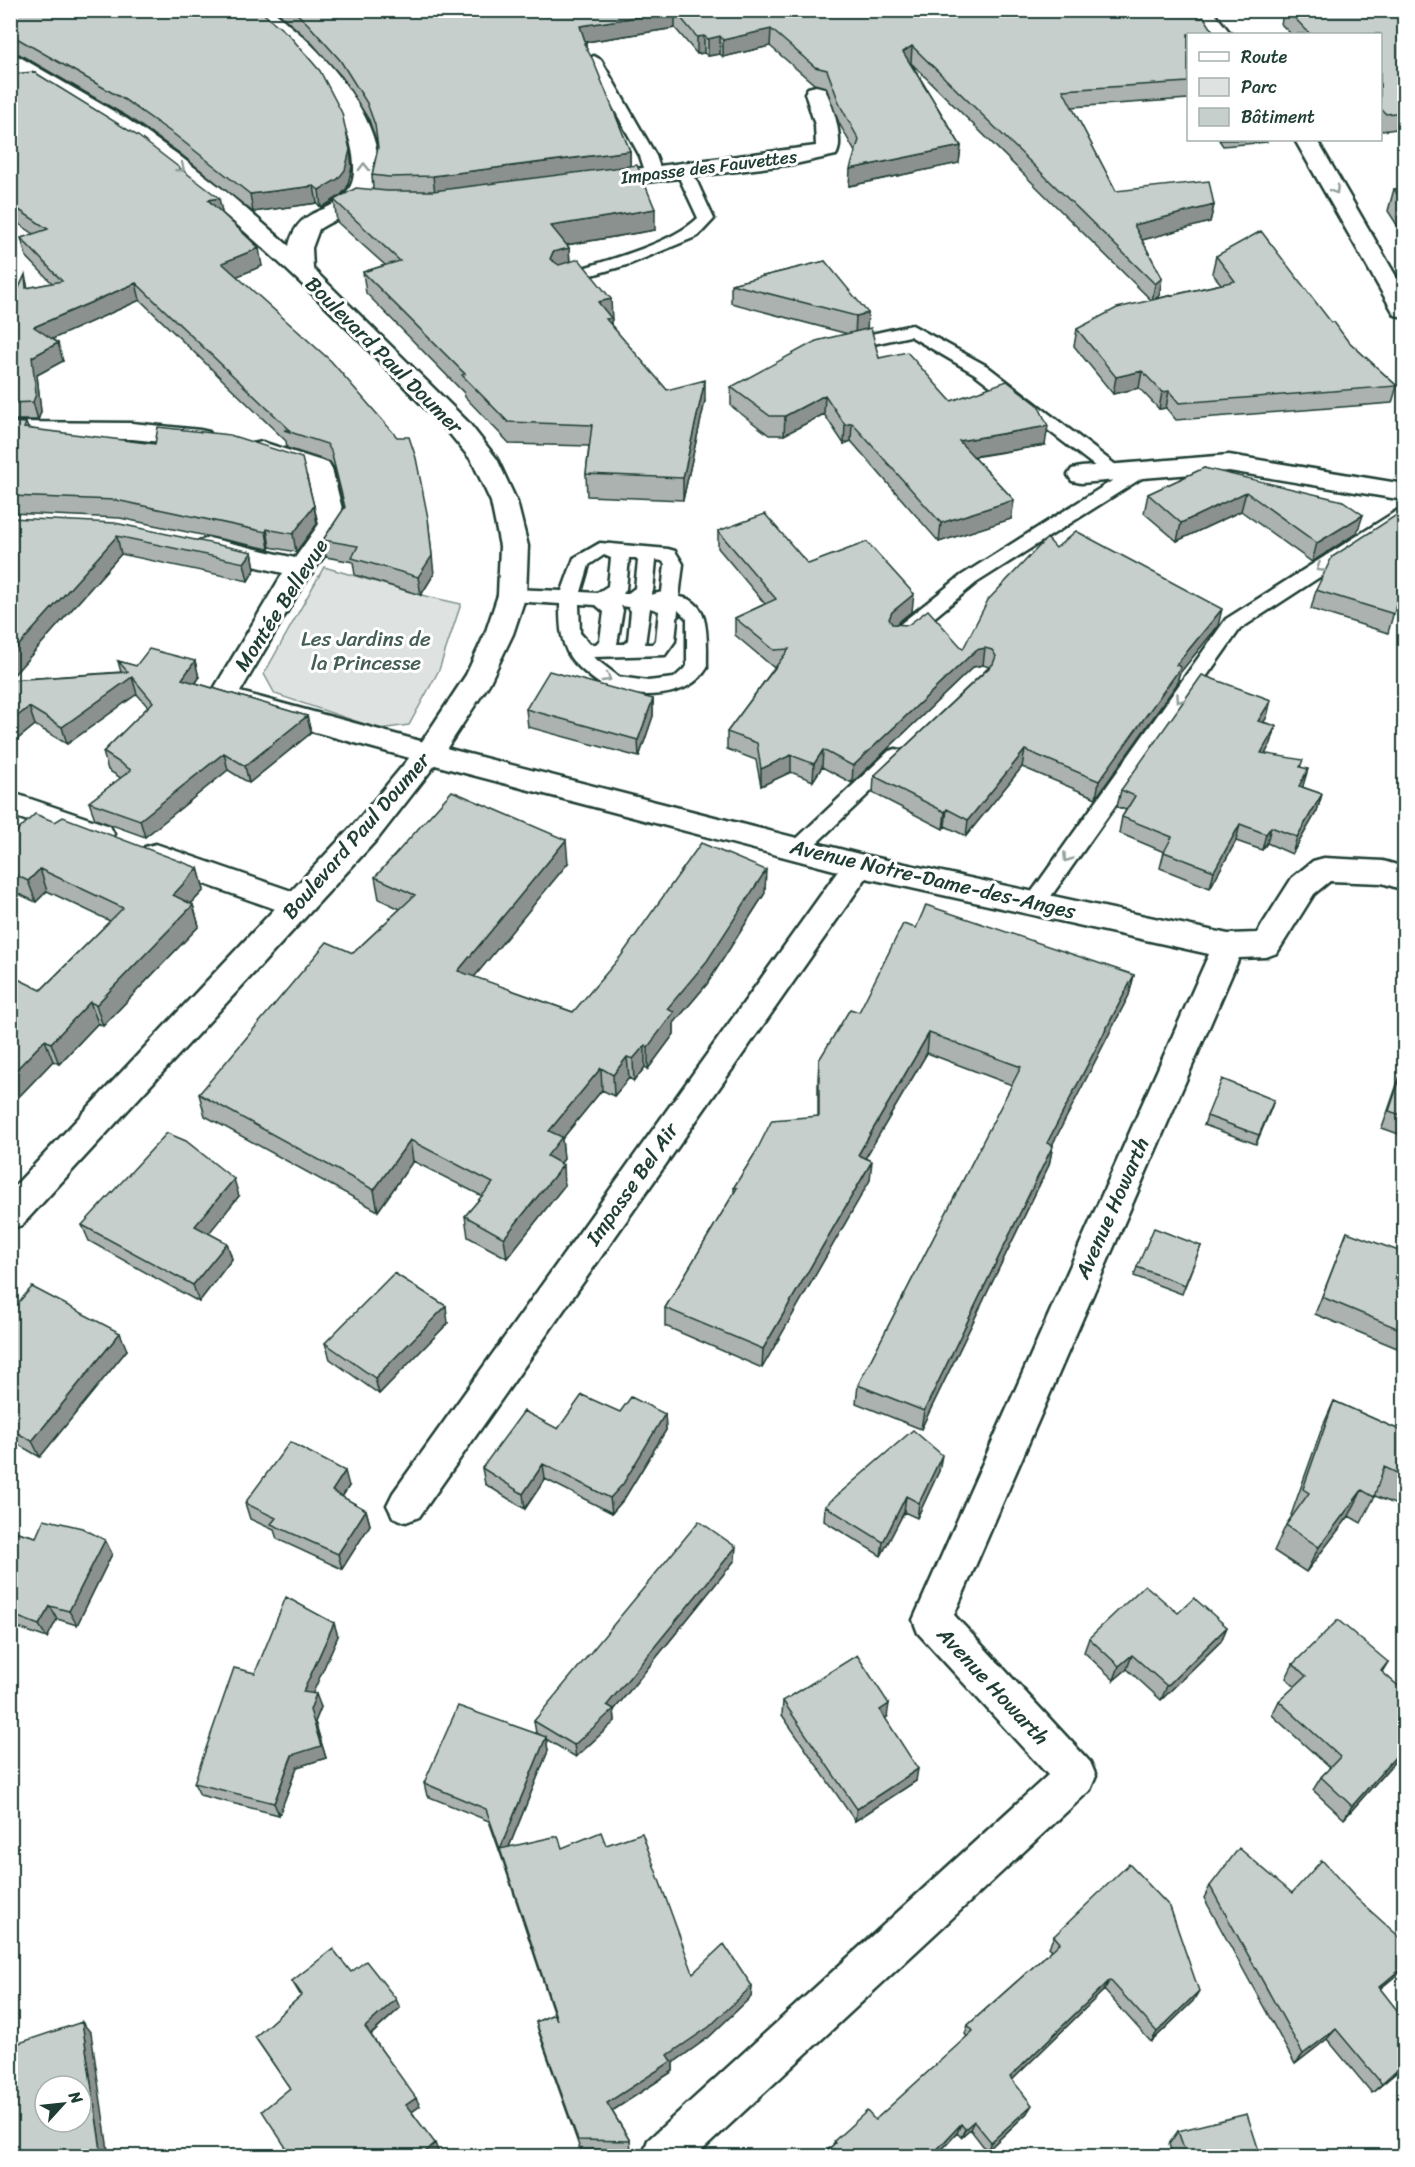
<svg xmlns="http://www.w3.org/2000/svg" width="1415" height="2167" viewBox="0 0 1415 2167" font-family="Sriracha,sans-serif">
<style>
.green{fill:#dee3e2;stroke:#7e908b;stroke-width:1.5}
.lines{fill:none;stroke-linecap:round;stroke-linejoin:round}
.service-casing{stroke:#1f3d34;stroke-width:5}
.minor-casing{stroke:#1f3d34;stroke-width:5}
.tertiary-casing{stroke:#1f3d34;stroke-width:5}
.service{fill:#fff;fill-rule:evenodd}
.minor{fill:#fff;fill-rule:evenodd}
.tertiary{fill:#fff;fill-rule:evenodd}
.wall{fill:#abb2af;stroke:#1f3d34;stroke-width:1.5}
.shaded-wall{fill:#8b918f;stroke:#1f3d34;stroke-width:1.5}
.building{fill:#c7cfcc;stroke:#1f3d34;stroke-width:1.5;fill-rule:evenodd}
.oneway{stroke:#8f9e9a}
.labels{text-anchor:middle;stroke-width:6;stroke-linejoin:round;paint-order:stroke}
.far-street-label{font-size:18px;fill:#1f3d34;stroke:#fff}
.street-label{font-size:21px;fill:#1f3d34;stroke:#fff}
.park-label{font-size:21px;fill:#455e57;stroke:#fff}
</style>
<rect width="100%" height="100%" fill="#fff"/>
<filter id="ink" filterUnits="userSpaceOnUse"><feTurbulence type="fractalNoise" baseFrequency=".0167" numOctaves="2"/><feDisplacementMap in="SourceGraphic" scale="12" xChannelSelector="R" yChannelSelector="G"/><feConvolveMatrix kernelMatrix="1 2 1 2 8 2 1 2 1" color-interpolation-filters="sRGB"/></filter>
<g filter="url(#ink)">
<path class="green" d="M324 567 421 595 461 604 439 670 409 725 379 729 275 694 264 674Z"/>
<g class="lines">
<g class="service-casing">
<path id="service" d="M594 56 601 60 656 156 662 174 660 177 654 179 646 174 640 156 587 60Z
M684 166 692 171 714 219 698 236 630 264 561 284 555 282 553 279 555 276C595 264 669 246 698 218L676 171Z
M912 325 987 366 1121 469 1124 473 1139 466 1145 468 1148 472 1145 476 976 583 913 635 906 636 899 635 896 630 899 625 962 575 1115 479 1109 477 975 374 910 336 846 350 840 349 838 345 840 341Z
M1404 508V522L1240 629 1042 909 1035 911 1028 909 1024 903 1028 897 1226 619 1398 510Z
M600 543 668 549 675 551 683 564 679 597C713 600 706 644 707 668 688 699 641 699 610 689 599 685 584 672 576 664 560 648 560 624 560 604L512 601 505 599 503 595 505 591 512 589 562 591 574 558ZM604 555 611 558 608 586 597 593 581 592 589 565ZM629 558H636L638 561 635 588 627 594H623L626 589ZM656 560 662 561 665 564 662 592 651 595 653 591ZM579 604 596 605 604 612 600 640 596 644H590L580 633ZM621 606 628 607 631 611 628 640 624 644H617L623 610ZM650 608 659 611 656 640 653 644H645ZM678 610 687 619V666L674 678 648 681 619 677 593 657 665 655 675 641Z
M896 749 903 751 906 756 903 761 805 854 798 857 791 854 788 849 791 844 889 751Z"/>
</g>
<g class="minor-casing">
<path id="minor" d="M1191 10H1212L1231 34H1209Z
M816 86 824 88C832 101 845 142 836 155L795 164 596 188 588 186 585 181 588 176 596 174 816 146 815 125 805 93 808 88Z
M1295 140H1317L1404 290V317L1395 315 1392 310Z
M10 422 132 423 200 430 209 432 213 438 209 444 200 446 132 439 10 438Z
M262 442 328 463 332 469 346 525 299 591 240 692 457 751 859 854 1228 934 1257 933 1292 878 1313 861 1324 858 1383 861 1404 867V890L1382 883 1330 881 1314 894 1277 953 1266 957 1239 958 954 1615 1090 1762 1096 1776 1090 1790 696 2156H642L648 2140 1048 1775 918 1633 913 1620 1209 954 866 878 419 1517 406 1522 393 1517 387 1505 393 1493 838 871 457 771 213 704 209 697 283 573 199 553 195 547 199 541 209 538 295 558 319 524 307 474 253 456 249 450 253 444Z
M1229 455 1404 484V500L1229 471 1081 483 1072 481 1068 475 1072 469 1081 467Z
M10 792 110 826 114 834 110 842 99 845 10 815Z
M156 844 309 897 314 905 309 913 298 917 145 863 141 855 145 847Z"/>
</g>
<g class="tertiary-casing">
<path id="tertiary" d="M246 10C253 10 262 9 269 10 277 12 287 24 294 29 331 59 393 134 375 185 365 211 339 216 319 229L312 248 313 269 468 422 497 459 517 502 528 546 526 595 513 634 489 684 439 760 379 837 22 1225 10 1229V1191L357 821 419 746 466 675 485 634 498 595 500 546 491 502 472 461 450 434C359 339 267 242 161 164 113 129 62 100 10 70V55L18 56 127 119 177 154 229 194 289 246C299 203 331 218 349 189 357 177 354 158 351 145 341 102 314 68 281 40 270 31 254 22 246 10Z"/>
</g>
<use href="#service" class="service"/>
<use href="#minor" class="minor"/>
<use href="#tertiary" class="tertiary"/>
</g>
<path class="wall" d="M10 10 350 150 352 167 347 188 340 196 321 208 317 203 253 212 178 152 128 117 19 54 10 53Z
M275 10H1194L1188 34V99L1072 107 1116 191 1214 205 1210 222 1142 240 1162 278 1159 296 1155 299 1221 284 1212 273 1216 256 1331 322 1347 340 1397 386 1392 403 1176 420 1166 408 1159 409 1139 388 1113 394 1074 346 1077 329 1151 300 911 63 961 146 959 163 849 186 855 152 839 123 826 87 814 84 770 46 723 57 720 54 708 56 704 53 697 54 675 28 586 42V47L630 151V166L655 230 567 245 569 248 570 262 612 320 611 321V325L667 390 705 401 683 500 587 496 586 474 589 446 510 444 465 397 464 393 366 293 363 272 385 265 337 222 334 200 373 189 372 175 378 149 377 143 369 120 342 77 310 41Z
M1284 10H1404V128L1382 131 1380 129V34H1291L1281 24Z
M10 69 11 74 222 213 262 266 237 276 434 574 421 595 355 575 353 562 326 557 323 540 344 509 334 468 330 462 287 448 286 441 140 300 52 339 63 361 37 375 41 412 38 420H10V291L18 290 25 275 28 288 52 283 26 256 21 238 34 234 10 218Z
M1219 140H1267V142L1223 146Z
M1404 188V236L1388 211 1394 189Z
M825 261 867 329 879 358 951 401 1045 445 974 457 1014 500 1011 519 939 542 851 441 844 444 824 414 784 435H769L731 406V387L848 334 731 303V284Z
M10 422 26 423 28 428 314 506 317 524 296 552 270 547 269 549 120 518 10 513Z
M1204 468 1357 533 1312 562 1241 511 1177 541 1144 513 1148 494Z
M1404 515V608H1395L1388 633 1311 609 1316 590Z
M10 518 252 552 255 569 248 581 121 554 10 679Z
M718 531 808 564 912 611 896 624 963 649 1056 548 1218 626 1179 674 1177 684 1096 798 1022 767 966 836 945 826 943 829 873 793 874 776 989 667 983 665 973 667 852 783 822 767 813 781 791 772 761 786 756 760 727 749V732L775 667H773L735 635V618L765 604 718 548Z
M118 661 136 666 195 661 199 678 196 683 307 716 311 733 249 783 228 770 145 837 95 819 89 802 121 778 108 770 103 752 148 707 137 694 67 744 35 725 14 742 10 740V680L121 672Z
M653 699V716L639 757 528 727 526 709Z
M1267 717 1263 722 1276 726 1271 743 1265 754 1301 767 1303 786 1302 787 1322 794 1317 811 1292 854 1267 843 1262 850 1236 841 1210 888 1160 868 1164 852 1119 833 1122 817 1126 810 1117 807 1121 790Z
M55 822 198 868 204 890 191 904 193 905 199 926 103 1026 98 1023 59 1064 53 1061 10 1106 41 990 110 921 47 891 36 902 10 890V838Z
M568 863 474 977 573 1012 765 893 707 984 674 1023V1034L648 1069 645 1067 634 1081 629 1078 614 1096 602 1090 562 1139 564 1159 560 1164 564 1186 507 1258 468 1237 465 1216 482 1196 413 1161 378 1211 205 1116 199 1094 353 953 400 909 379 899 375 877Z
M916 928 1134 975 1129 995 1052 1145H1053L1049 1165 921 1429 856 1403 858 1385 1012 1085 927 1053 865 1158 870 1180 762 1368 665 1326V1308L734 1193V1187L756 1152 818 1116V1080L819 1060 859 1012Z
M1404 1064V1136L1382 1128Z
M1274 1100 1256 1144 1204 1125 1207 1116Z
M239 1196 208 1233 227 1243 232 1259 199 1302 89 1241 82 1225Z
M1347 1232 1395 1279 1404 1282V1333L1397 1348 1315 1314Z
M1201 1246 1182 1294 1134 1276 1137 1267Z
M10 1312 127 1350 40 1457 10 1440Z
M448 1323 379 1394 330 1359 325 1343Z
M1334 1401 1404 1432V1508L1375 1496 1361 1523 1349 1516 1306 1572 1274 1551 1286 1525 1292 1516 1291 1515 1322 1428Z
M620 1412 665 1414 666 1430 624 1499 612 1513 545 1479 525 1509 485 1484 482 1468 558 1429Z
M939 1471 917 1518 904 1512 881 1556 824 1521 825 1506Z
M349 1486 342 1497 366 1510 370 1525 342 1569 277 1539 274 1530 250 1519 245 1503Z
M10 1530 36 1537 105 1540 112 1554 77 1625 57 1619 47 1638 10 1625Z
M735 1560 614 1710 615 1721 576 1757 546 1739 548 1751 509 1847 562 1848 606 1845 693 1973 752 1986 751 1997 709 2037 673 2063V2071L612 2111 630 2141 631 2150 580 2149 539 2033 536 2022 554 2014 503 1861 489 1821 427 1796 424 1783 540 1735 536 1733 534 1721Z
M1178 1613 1227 1627 1221 1641 1161 1700 1127 1669 1114 1680 1084 1652 1089 1638Z
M338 1636 312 1693 321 1707 315 1722 326 1758 297 1767 279 1815 200 1795 194 1783 255 1673Z
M1388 1662 1382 1672 1404 1691V1751L1344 1819 1313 1790 1321 1777 1330 1768 1272 1715 1279 1701 1295 1687 1286 1678 1293 1664Z
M783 1701 887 1717 885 1718 916 1781 855 1821 782 1715Z
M1210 1886 1404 1969 1380 1989 1404 2066 1372 2093 1327 2039 1295 2064 1204 1898Z
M1054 1936 1193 2001 1151 2042 1104 1990 1012 2080 1027 2113 987 2151 970 2129 961 2137 957 2133 935 2157H827L828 2150 833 2145 834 2141 875 2120 967 2037 965 2034 968 2025 1052 1950 1049 1947Z
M351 1972 400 2008 371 2035 420 2106 412 2112 438 2151 432 2157H292L290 2088 255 2037 301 1996 292 1981Z
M1178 2131 1261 2157H1173L1169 2144Z"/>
<path class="shaded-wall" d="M675 11V28L586 42V58L580 26Z
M771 29 770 46 723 57V40Z
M704 36V53L697 54V37Z
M720 36V54L708 56V39Z
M912 46 911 63 902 70 903 52Z
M961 146 959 163 849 186 850 169Z
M350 150 352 167 347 188 340 196 321 208 319 190Z
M630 151V168L435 194 433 176Z
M314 186 317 203 253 212 250 194Z
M219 198 223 216 208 200Z
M1214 205 1210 222 1131 243 1134 225Z
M655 209V230L553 247 551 226Z
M259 248 262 266 226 281 222 263Z
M569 248 570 269 554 274 550 259 553 252Z
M1162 278 1159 296 1152 301 1155 284Z
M136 283 140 300 39 345 34 327Z
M611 299 612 320 611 321 612 339 598 302Z
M868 313 867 332 855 336 856 316Z
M58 343 63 361 37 375 41 412 38 420 33 402 32 357Z
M1142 371 1139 388 1113 394 1116 377Z
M705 380V401L683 500V478Z
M1169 391 1166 408 1159 409 1162 392Z
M825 395 824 414 784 435 785 416Z
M852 423 851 441 844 444 845 425Z
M1048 426 1045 445 957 459 959 441Z
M1246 492 1241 511 1177 541 1181 523Z
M1014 500 1011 519 939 542 941 523Z
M314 506 317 524 296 552 293 534Z
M1363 515 1357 533 1312 562 1317 543Z
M428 518 434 574 421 595 418 577Z
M267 529 270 547 269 549 266 532Z
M117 536 121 554 10 679V655Z
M252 552 255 569 248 581 244 563Z
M914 594 912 611 890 629 889 619 892 612Z
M1222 609 1218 626 1179 674 1177 684 1096 798 1099 781 1176 665Z
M985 648 983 665 973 667 852 783 853 766 976 650Z
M195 661 199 678 186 697 182 679Z
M132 677 137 694 67 744 62 727Z
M653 699V716L639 757 638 740Z
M1271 700 1267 717 1254 738 1258 721Z
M29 707 35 725 14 742 10 731V722Z
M307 716 311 733 249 783 245 766Z
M1276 726 1271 743 1256 770 1261 753Z
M823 750 822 767 813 781 814 764Z
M1025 750 1022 767 966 836 968 820Z
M224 753 228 770 145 837 140 820Z
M791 755V772L761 786V769Z
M1308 769 1303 786 1294 802 1299 786Z
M1322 794 1317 811 1292 854 1297 837Z
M947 809 945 826 943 829 945 812Z
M1240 824 1236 841 1210 888 1214 871Z
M1271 827 1267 843 1262 850 1266 834Z
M566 840 568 863 461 993 458 971Z
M198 868 204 890 179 916 173 895Z
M40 869 47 891 36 902 28 881Z
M766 870 765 893 707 984 674 1023V1034L648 1069V1047L667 1009Z
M193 905 199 926 103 1026 96 1005Z
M1134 975 1129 995 1043 1163 1047 1143Z
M90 1002 98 1023 59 1064 51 1043Z
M929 1033 927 1053 856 1174 858 1155Z
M45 1040 53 1061 10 1106V1076Z
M645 1045V1067L634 1081 633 1059Z
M627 1057 629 1078 614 1096 613 1075Z
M601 1068 602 1090 562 1139 564 1159 549 1178 547 1156 549 1131Z
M1274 1100 1271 1109 1256 1144 1259 1135Z
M410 1140 413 1161 378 1211 374 1190Z
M1053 1145 1049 1165 921 1429 924 1411Z
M872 1161 870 1180 762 1368 763 1349Z
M563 1165 564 1186 507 1258 504 1238Z
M234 1179 239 1196 201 1243 195 1226Z
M227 1243 232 1259 199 1302 193 1285Z
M446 1306 448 1323 379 1394 375 1378Z
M120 1333 127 1350 40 1457 32 1441Z
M665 1414 666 1430 624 1499 612 1513 610 1498Z
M942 1455 939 1471 917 1518 919 1503Z
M543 1464 545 1479 525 1509 523 1494Z
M345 1471 349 1486 336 1506 332 1491Z
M1362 1490 1349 1516 1306 1572 1319 1547Z
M906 1496 904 1512 881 1556 883 1542Z
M366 1510 370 1525 342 1569 338 1554Z
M105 1540 112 1554 77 1625 69 1611Z
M736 1547 735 1560 614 1710 615 1721 576 1757 574 1745Z
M50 1606 57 1619 47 1638 39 1625Z
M334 1623 338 1636 308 1704 303 1692Z
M1227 1627 1221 1641 1161 1700 1167 1686Z
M1132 1655 1127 1669 1114 1680 1119 1666Z
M316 1694 321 1707 315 1722 326 1758 297 1767 279 1815 274 1803Z
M889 1704 887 1717 878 1723 880 1710Z
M546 1737 548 1751 504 1859 500 1849Z
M1404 1747V1751L1344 1819 1352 1806Z
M918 1769 916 1781 855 1821 857 1809Z
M1404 1966V1969L1369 1997 1379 1987Z
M1110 1980 1104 1990 1006 2086 1010 2077Z
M752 1986 751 1997 709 2037 673 2063V2071L609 2113 607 2103 668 2055Z
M1199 1991 1193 2001 1151 2042 1157 2032Z
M396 1999 400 2008 369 2036 365 2027Z
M82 2022 91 2033 109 2157H102Z
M1336 2029 1327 2039 1295 2064 1303 2054Z
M1404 2064V2066L1372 2093 1382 2084Z
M416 2098 420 2106 410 2113 406 2105Z
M1032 2105 1027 2113 987 2151 991 2142Z
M974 2121 970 2129 961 2137 965 2129Z
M961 2124 957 2133 935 2157H930Z
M435 2143 438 2151 432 2157H420Z"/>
<path class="building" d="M10 10H259L289 35 320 71 342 113 350 150 345 170 338 179 319 190 314 186 250 194 175 135 125 100 15 37H10Z
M293 10H1194L1200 18 1204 17 1215 34H1188V82L1063 90 1116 191 1209 181 1214 205 1134 225 1162 278 1155 284 912 46 903 52 961 146 850 169 859 140 840 105 827 70 815 67 771 29 723 40 720 36 708 39 704 36 697 37 675 11 580 26 585 41 584 44 593 60 630 151 433 176 389 177 372 175 378 148 375 125 367 103 340 60 308 24Z
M1287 10H1404V112L1386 114 1380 108V34H1310Z
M34 72 138 136 219 198 208 200 259 248 222 263 331 361 397 437H409L416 458 428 518 432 556 418 577 352 558 358 546 323 540 345 507 331 451 327 444 284 430H290L136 283 34 327 58 343 32 357 36 394 33 402 10 403V291L18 290 25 275 26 288 62 281 21 238 48 229 10 204V74Z
M637 165 655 209 551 226 569 248 553 252 550 259 559 265 579 259 611 299 598 302 611 318 606 319 667 390 705 380 683 478 586 474 592 425 508 422 462 375 465 374 363 272 400 261 334 200 356 188 387 191H433Z
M1404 188V205L1394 189Z
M1261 231 1331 322H1334L1347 340 1397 386 1179 403 1169 391 1162 392 1142 371 1116 377 1077 329 1117 308 1235 281 1216 256Z
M825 261 868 313 856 316 731 284Z
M871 328 879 358 907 352 951 401 1007 381 1038 405 1048 426 959 441 1014 500 941 523 852 423 845 425 825 395 785 416H770L731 387 816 341Z
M10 422 26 423 24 428 155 444 158 427 230 435 302 458 314 506 293 534 267 529 266 532 116 500 10 496Z
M1204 468 1343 501 1363 515 1317 543 1246 492 1181 523 1148 494Z
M765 514 808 564 867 542 914 594 892 612 889 619 892 624 908 625 928 610 963 649 988 600 1047 538 1056 548 1076 531 1222 609 1176 665 1181 667 1099 781 1025 750 968 820 947 809 945 812 874 776 993 664 996 656 992 650 985 648 976 650 853 766 823 750 814 764 791 755 761 769 757 743 727 732 789 649 774 650 735 618 776 599 718 531Z
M1398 514 1404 515V590H1399L1394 614 1316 590 1332 557Z
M10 518 115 523 252 552 244 563 117 536 10 655Z
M149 649 195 661 182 679 307 716 245 766 224 753 140 820 89 802 131 770 103 752 153 702 132 677 62 727 29 707 10 722V680L128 672 118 661 136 666Z
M549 671 653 699 638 740 526 709Z
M1202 675 1271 700 1258 721 1276 726 1261 753 1303 760 1300 767 1308 769 1299 786 1322 794 1297 837 1271 827 1266 834 1240 824 1214 871 1164 852 1172 837 1122 817 1135 796 1121 790Z
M452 791 566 840 458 971 573 1012 621 956 701 843 766 870 707 961 667 1009 674 1012 648 1047 645 1045 633 1059 627 1057 613 1075 601 1068 549 1131 562 1137 547 1156 563 1165 504 1238 465 1216 493 1183 410 1140 374 1190 199 1094 327 942 353 953 415 895 375 877Z
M35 814 55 822 63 817 198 868 173 895 193 905 96 1005 90 1002 51 1043 45 1040 10 1076V989L20 980 41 990 123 908 40 869 28 881 10 872V838Z
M926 905 1134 975 1047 1143 1053 1145 924 1411 858 1385 1021 1067 929 1033 858 1155 872 1161 763 1349 665 1308 737 1188 734 1187 756 1152 772 1120 819 1116V1060L850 1009 859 1012 903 924 916 928Z
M1404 1066V1116L1389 1111Z
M1222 1079 1274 1100 1259 1135 1207 1116Z
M167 1133 186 1141 234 1179 195 1226 227 1243 193 1285 82 1225Z
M1154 1228 1201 1246 1185 1285 1137 1267Z
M1347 1232 1404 1253 1395 1279 1404 1282V1331L1322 1297Z
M394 1273 446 1306 375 1378 325 1343Z
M32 1287 120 1333 32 1441 10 1429V1312Z
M582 1395 620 1412 631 1397 665 1414 623 1484 610 1498 543 1464 523 1494 482 1468 524 1411 558 1429Z
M1334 1401 1404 1432V1476L1384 1467 1374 1497 1362 1490 1319 1547 1286 1525 1309 1493 1303 1489Z
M913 1430 942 1455 919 1503 906 1496 883 1542 825 1506Z
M290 1442 345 1471 332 1491 366 1510 338 1554 271 1524 276 1518 245 1503Z
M44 1519 82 1528 105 1540 69 1611 50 1606 39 1625 10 1614V1530L36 1537Z
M699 1521 736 1547 607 1705 614 1709 574 1745 534 1721Z
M1145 1585 1178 1613 1194 1598 1227 1627 1167 1686 1132 1655 1119 1666 1089 1638Z
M286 1597 334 1623 303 1692 316 1694 310 1710 321 1746 292 1755 274 1803 194 1783 234 1668 255 1673Z
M1338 1620 1388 1662 1381 1671 1404 1691V1747L1352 1806 1321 1777 1340 1757 1279 1701 1306 1676 1293 1664Z
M857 1655 889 1704 880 1710 918 1769 857 1809 783 1701Z
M458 1706 546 1737 500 1849 486 1809 424 1783Z
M601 1832 606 1845 642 1833 693 1973 724 1944 752 1986 709 2027 668 2055 672 2061 607 2103 630 2141 578 2140 536 2022 554 2014 557 2020 500 1849 558 1836 562 1848Z
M1239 1848 1292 1893 1322 1860 1355 1897 1404 1941V1966L1379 1987 1404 2019V2064L1382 2084 1336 2029 1303 2054 1210 1886Z
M1129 1864 1170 1907 1199 1991 1157 2032 1110 1980 1010 2077 1032 2105 991 2142 974 2121 965 2129 961 2124 930 2157H833L828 2150 835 2143 834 2141 867 2111 875 2120 973 2031 968 2025 1060 1943 1054 1936Z
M333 1949 351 1972 366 1961 396 1999 365 2027 416 2098 406 2105 435 2143 420 2157H292L262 2111 290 2088 255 2037 302 1995 292 1981Z
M82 2022 102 2157H10V2046ZM45 2086H81V2122H45Z
M1247 2114 1261 2157H1187L1178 2131Z"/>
<defs><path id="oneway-chevron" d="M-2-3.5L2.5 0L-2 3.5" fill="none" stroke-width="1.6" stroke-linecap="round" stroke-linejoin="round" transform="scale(1.5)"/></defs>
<g class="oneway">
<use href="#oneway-chevron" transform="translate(364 167) rotate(-90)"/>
<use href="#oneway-chevron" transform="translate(181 168) rotate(38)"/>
<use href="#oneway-chevron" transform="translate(1335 190) rotate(60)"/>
<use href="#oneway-chevron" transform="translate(1320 568) rotate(147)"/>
<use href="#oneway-chevron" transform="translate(607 678) rotate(30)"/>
<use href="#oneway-chevron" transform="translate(1180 699) rotate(125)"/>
<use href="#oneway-chevron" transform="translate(1067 858) rotate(125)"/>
</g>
</g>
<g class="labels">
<g class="far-street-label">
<text transform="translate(709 167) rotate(-7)" y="6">Impasse des Fauvettes</text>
</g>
<g class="street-label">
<text transform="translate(384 355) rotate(45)" y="7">Boulevard Paul Doumer</text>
<text transform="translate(281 605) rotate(-57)" y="7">Montée Bellevue</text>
<text transform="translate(356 836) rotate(-49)" y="7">Boulevard Paul Doumer</text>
<text transform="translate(933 879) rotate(13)" y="7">Avenue Notre-Dame-des-Anges</text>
<text transform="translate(632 1184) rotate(-55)" y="7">Impasse Bel Air</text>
<text transform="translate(1112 1208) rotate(-66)" y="7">Avenue Howarth</text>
<text transform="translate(993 1686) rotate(47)" y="7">Avenue Howarth</text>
</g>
<g class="park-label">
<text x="366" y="646">Les Jardins de<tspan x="366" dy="24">la Princesse</tspan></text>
</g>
</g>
<rect width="1415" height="2167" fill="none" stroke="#fff" stroke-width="36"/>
<rect x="18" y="18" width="1379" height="2131" fill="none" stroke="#1f3d34" stroke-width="2" filter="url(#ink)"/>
<rect x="1187" y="33" width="195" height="108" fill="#ffffff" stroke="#a5b1ae" stroke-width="1.5"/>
<rect x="1199" y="52" width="30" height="9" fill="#ffffff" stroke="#a5b1ae" stroke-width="1.5"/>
<text x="1241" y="63" font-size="18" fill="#1f3d34">Route</text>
<rect x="1199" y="78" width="30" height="18" fill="#dee3e2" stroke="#a5b1ae" stroke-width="1.5"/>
<text x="1241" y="93" font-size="18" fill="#1f3d34">Parc</text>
<rect x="1199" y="108" width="30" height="18" fill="#c7cfcc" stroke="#a5b1ae" stroke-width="1.5"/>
<text x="1241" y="123" font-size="18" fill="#1f3d34">Bâtiment</text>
<g transform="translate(63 2104) rotate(63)"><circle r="28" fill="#ffffff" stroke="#a5b1ae" stroke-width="1.5"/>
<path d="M0-4.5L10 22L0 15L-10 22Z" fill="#1f3d34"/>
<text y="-9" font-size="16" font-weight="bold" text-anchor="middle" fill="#1f3d34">N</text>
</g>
</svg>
